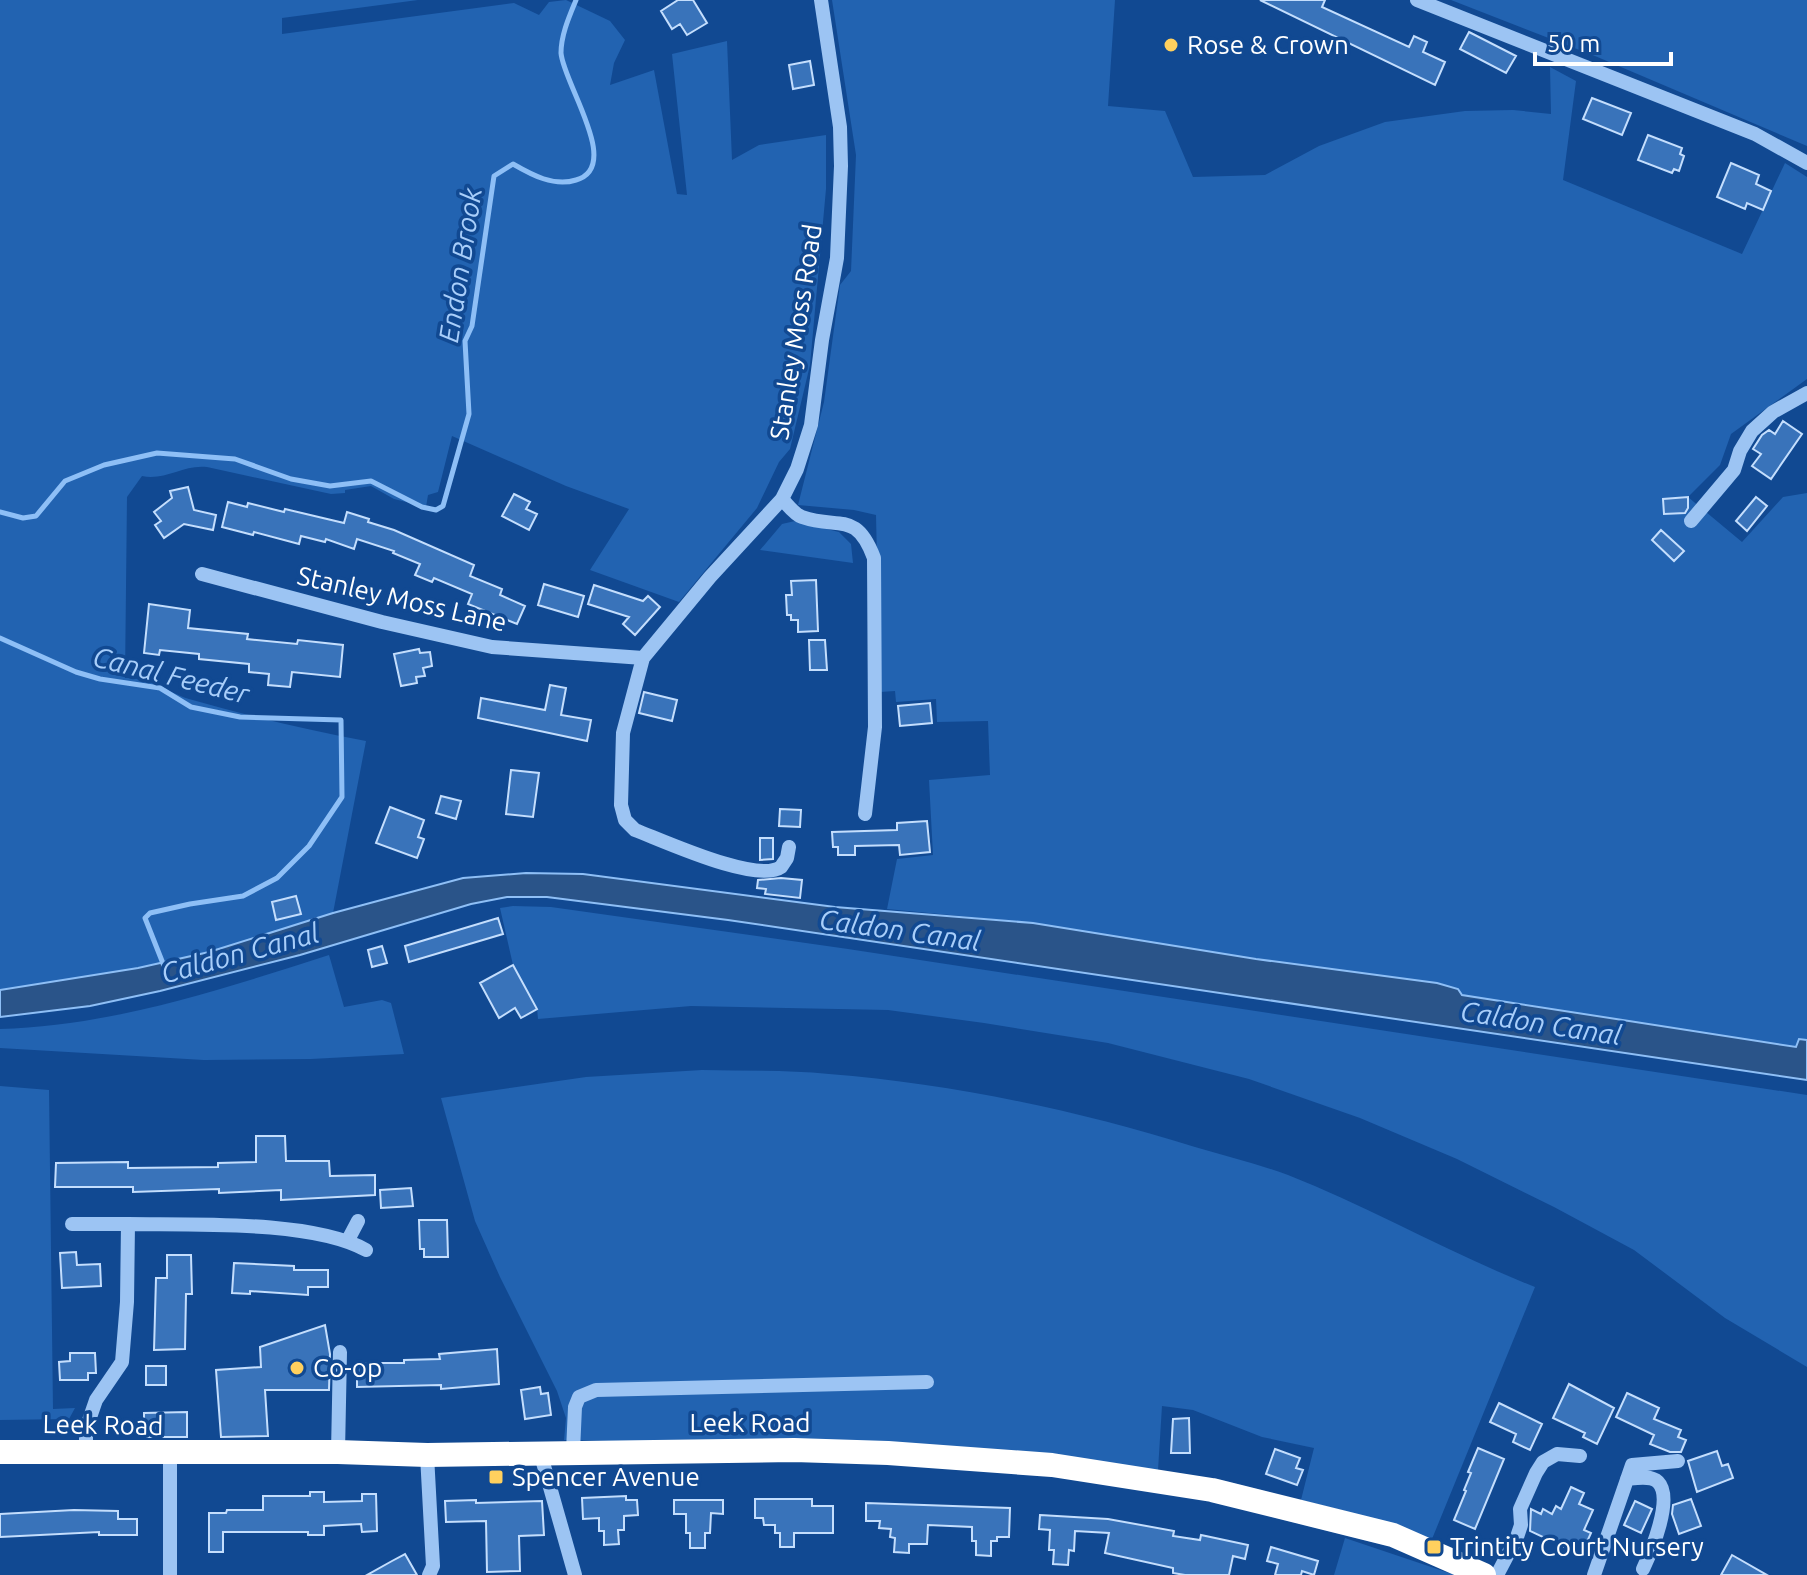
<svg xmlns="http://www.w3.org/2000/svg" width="1807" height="1575" viewBox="0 0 1807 1575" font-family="Ubuntu,sans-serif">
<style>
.green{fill:#2263b1}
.water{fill:#2a5489;stroke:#8ebff6;stroke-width:2}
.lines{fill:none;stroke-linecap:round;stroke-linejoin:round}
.stream{stroke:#8ebff6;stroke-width:5}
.building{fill:#3973ba;stroke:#c4defd;stroke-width:2}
.minor{stroke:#9cc4f3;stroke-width:14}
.highway{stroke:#fff;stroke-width:24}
.poi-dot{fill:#ffd05e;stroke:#114992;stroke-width:3}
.labels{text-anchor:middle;stroke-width:7;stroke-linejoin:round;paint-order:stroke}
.poi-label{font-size:26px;fill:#fff;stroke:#114992;text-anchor:start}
.street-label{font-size:26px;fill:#fff;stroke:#114992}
.water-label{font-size:28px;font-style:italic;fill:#a8cefa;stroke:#114992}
</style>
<rect width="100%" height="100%" fill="#114992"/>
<path class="green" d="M0 0H418L282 18V34L514 3 539 15 549 2 566 0 610 21 625 40 614 63 610 85 654 70 677 194 687 195 672 54 727 41 732 160 759 145 826 135V189L810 365 790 449 779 462 757 508 679 602 590 570 629 509 566 486 452 436 438 492 428 495 426 507 394 499 371 486 345 490V493L331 494 207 467C184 464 165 481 142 476L127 497 125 678C150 677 167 692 189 699 248 716 306 730 366 741L333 913 209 952 138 968 0 990Z
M832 0H1115L1108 106 1165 111 1193 177 1265 175 1319 146 1385 122 1465 111 1513 110 1551 114 1550 67 1576 81 1563 180 1742 254 1785 163 1807 177V379L1731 434 1720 465 1688 497 1742 542 1783 497 1807 493V1049L1799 1039 1796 1048 1462 995 1458 989 1437 983 1256 959 1033 923 887 909 897 859 933 855 929 780 990 775 988 721 937 722 936 699 896 702 895 691 880 692 876 515 854 510 798 505 824 402 840 285 851 271 856 155Z
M1451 0H1807V146L1595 56Z
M795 521 839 532 851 544 853 563 760 550 782 524Z
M513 906 551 907 848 949 1807 1095V1367L1725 1318 1634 1250 1554 1207 1457 1159 1360 1118 1249 1079 1108 1043 984 1023 888 1010 691 1006 538 1019 537 1008 513 965 500 908Z
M329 955 344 1007 382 1000 391 1003 404 1054 311 1059 204 1060 0 1048V1029C112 1026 223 989 329 955Z
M702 1070C744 1071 787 1070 829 1074 953 1084 1076 1110 1195 1147 1226 1156 1258 1164 1288 1175 1372 1208 1451 1254 1535 1287L1432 1539 1345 1511 1301 1500 1314 1448 1262 1437 1193 1410 1162 1406 1158 1470 696 1443 564 1440 566 1418 557 1391 500 1277 475 1221 441 1098 586 1077Z
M0 1086 49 1090 53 1409 75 1408 69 1419 0 1420Z
M1345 1538 1455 1575H1334Z"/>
<path class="water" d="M526 873 583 874 835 907 1033 923 1256 959 1437 983 1458 989 1462 995 1796 1047 1799 1039 1807 1040V1080L728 920 547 897H507L471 904 300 955 160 991 90 1006 0 1017V990L138 968 209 952 333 913 463 878Z"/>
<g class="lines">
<path class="stream" d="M0 512 23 518 36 516 65 481 104 465 157 453 235 459 291 479 330 486 371 481 422 507 436 510 443 506 469 414 465 341 472 326 494 176 513 164C532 175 554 187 576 180 623 167 563 83 561 53 561 35 569 17 576 0
M0 638 76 672 100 679 160 688 191 707 240 717 341 720 342 797 309 846 277 878 243 896 190 904 150 913 145 918 164 966"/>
</g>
<path class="building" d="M678 0H693L707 23 687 35 680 24 672 29 661 11Z
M1260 0H1325L1322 7 1409 47 1414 36 1427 42 1423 52 1445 62 1435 85Z
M1469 32 1516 56 1506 73 1460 49Z
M810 61 814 85 793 89 789 65Z
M1592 98 1631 113 1622 135 1583 119Z
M1648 135 1682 148 1680 154 1684 156 1679 171 1674 169 1672 173 1638 160Z
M1731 163 1759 175 1756 184 1771 191 1763 210 1747 203 1745 209 1717 197Z
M1783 421 1802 434 1771 479 1752 466 1761 454 1753 449 1762 435 1769 430 1775 434Z
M188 487 194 510 216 515 213 530 184 524 164 538 155 525 161 521 154 512 172 498 170 491Z
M514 494 530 502 526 509 537 514 529 530 502 516Z
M1688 497V508L1685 513 1664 514 1663 499Z
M1756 497 1767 506 1747 531 1736 521Z
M228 502 247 507 248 503 284 512 285 509 344 523 347 512 369 519 368 522 394 530 474 565 470 576 502 589 500 595 525 606 517 624 468 604 472 594 434 578 432 582 415 575 420 564 393 553 394 551 357 539 354 549 326 539 325 542 301 536 299 544 254 532 253 535 222 527Z
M1661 530 1684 551 1674 561 1652 540Z
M816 580 818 631 798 632V620H791V615H787L786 595H792L791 581Z
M544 584 584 596 578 617 538 605Z
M594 585 643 601 648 596 660 607 635 635 623 624 629 617 588 604Z
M149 604 190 610 188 628 248 634 247 639 297 644 298 640 343 645 340 677 292 672 290 687 268 685 269 674 249 672V664L199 659V654L160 650 159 655 144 653Z
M809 640H825L827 670H810Z
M419 649 420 653 430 652 432 666 423 668 425 676 416 677 417 683 401 686 394 654Z
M550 685 566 688 561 715 591 720 587 741 478 718 481 698 545 710Z
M644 692 677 700 672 721 639 713Z
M930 703 932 723 900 726 898 706Z
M511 770 539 773 533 817 506 814Z
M441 796 461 801 456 819 436 813Z
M390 807 424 820 418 837 424 839 417 858 376 843Z
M780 809 801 810 800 827 779 826Z
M927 821 930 852 900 855 899 845 855 846V855H838V847H833L832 832 897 830V823Z
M760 838H773V859L760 860Z
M781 878 802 880 800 898 765 894 766 889 757 888 758 880Z
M296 896 301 914 276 920 272 902Z
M498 918 503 934 409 962 405 946Z
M382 946 387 963 372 967 368 950Z
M513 965 537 1009 521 1018 515 1008 499 1018 480 983Z
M256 1136H285L286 1161H329L330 1176 375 1175V1195L281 1200V1190L219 1193V1189L133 1192V1187H55L56 1163 128 1162V1168L218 1167V1163L256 1162Z
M411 1188 413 1206 381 1208 380 1190Z
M419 1220H447L448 1257H424V1249H420Z
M76 1252 77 1265 100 1264 101 1286 62 1288 60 1253Z
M167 1255H191L192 1294H186L185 1349 154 1350 156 1278H167Z
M234 1263 294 1266V1270H328V1287H308V1295L250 1291V1294L232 1293Z
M325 1325 330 1354 329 1390H265L268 1436 221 1437 216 1370 261 1367 260 1347Z
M497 1349 499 1384 441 1389V1385L357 1387V1363H404V1360L440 1359 439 1354Z
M70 1353H95L96 1373H88V1380H60L59 1362 70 1361Z
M146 1366H166V1385H146Z
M1569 1384 1614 1408 1597 1444 1583 1437 1585 1433 1553 1418Z
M540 1387 541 1394 548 1393 551 1415 525 1419 521 1390Z
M1627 1393 1659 1408 1654 1419 1681 1430 1678 1437 1686 1440 1681 1452H1670L1650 1444 1654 1435 1616 1417Z
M1499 1403 1542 1424 1530 1450 1513 1442 1516 1434 1490 1422Z
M187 1412V1437H144V1413Z
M1189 1418 1190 1453H1171L1173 1419Z
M1478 1448 1504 1459 1475 1529 1454 1520 1466 1491 1464 1490 1471 1473 1468 1472Z
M1275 1449 1300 1458 1296 1468 1303 1470 1297 1485 1266 1474Z
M1717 1451 1722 1466 1728 1464 1733 1478 1697 1492 1688 1461Z
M1571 1487 1584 1493 1579 1504 1593 1510 1584 1530 1591 1533 1581 1555 1530 1531 1531 1509 1541 1514 1543 1509 1552 1514 1556 1506 1561 1509Z
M310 1492H324V1502L362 1501V1494H376L377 1531 362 1532 361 1524 324 1526V1535H308V1532H223V1552H209V1513H226L227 1510H263V1496H310Z
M626 1496V1500H637L638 1515 624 1516V1530H618L619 1544 604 1545V1531H599V1518L583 1519 582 1498Z
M755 1499H812V1506H833V1533H794V1547H780V1533H775V1525H764L763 1518H755Z
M1691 1499 1701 1526 1679 1534 1672 1514 1673 1505Z
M476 1500V1503L542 1501 544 1535 519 1536 520 1571 487 1572 486 1521 446 1522 445 1501Z
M674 1500H723V1514L711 1513 710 1533H705V1548H690V1533H686V1514H674Z
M1635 1501 1652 1509 1641 1533 1624 1525Z
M866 1503 1010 1508 1009 1537H997V1541H991V1556L976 1555V1541H972V1527L928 1525 927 1544H909V1553L894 1552 895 1538 890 1537 891 1529 879 1528 880 1521H866Z
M74 1510 118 1511V1519H137V1535H99V1532L0 1537V1514Z
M1040 1515 1108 1519 1174 1531 1173 1536 1200 1540 1201 1535 1248 1545 1245 1559 1233 1556 1229 1575H1185L1173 1573V1568L1105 1553 1109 1533 1075 1531 1074 1551 1069 1550 1068 1565 1053 1564 1054 1550H1049L1050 1530 1039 1529Z
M1271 1547 1318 1561 1314 1575 1302 1571 1301 1575H1275L1278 1564 1267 1561Z
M405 1554 417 1575H367L392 1561Z
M1732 1555 1767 1575H1721Z"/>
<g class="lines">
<path class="minor" d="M1417 0 1755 134 1807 163
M782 499C788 505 794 514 802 517 839 530 856 510 874 558L875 727 865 814
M1691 521 1734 470 1740 451 1752 431 1773 412 1807 393
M202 574 382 622 492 647 643 658
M789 847 787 858 781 867C757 884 664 841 635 830L625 820 621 805 623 733 643 658 710 577 782 499 797 469 811 425 822 340 837 258 841 166 840 127 821 0
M72 1224H128
M348 1240 358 1221
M573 1451 575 1407 579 1397 596 1390 927 1382
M86 1452V1429L96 1400 122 1362 127 1302 128 1224C192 1225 312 1220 366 1250
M338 1452 340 1352
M540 1452 575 1575
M427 1455 433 1566 429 1575
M1627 1479C1636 1478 1651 1475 1658 1482 1674 1498 1651 1552 1643 1569
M170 1575V1454
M1497 1575 1517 1537 1521 1525 1520 1509 1536 1473 1543 1462 1557 1454 1580 1456
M1594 1575 1632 1465 1678 1461"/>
<path class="highway" d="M0 1452H338L427 1455 794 1450 888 1453 1052 1465 1212 1490 1393 1535 1484 1575"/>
</g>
<g class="poi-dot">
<circle cx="1171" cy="45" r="8"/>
<circle cx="297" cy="1368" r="8"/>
<rect x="488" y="1469" width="16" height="16" rx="4"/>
<rect x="1426" y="1539" width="16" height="16" rx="4"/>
</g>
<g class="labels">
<g class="poi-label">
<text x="1187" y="54">Rose &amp; Crown</text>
<text x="313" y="1377">Co-op</text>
<text x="512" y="1486">Spencer Avenue</text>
<text x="1450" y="1556">Trintity Court Nursery</text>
</g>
<g class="street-label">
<text transform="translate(796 332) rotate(-81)" y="9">Stanley Moss Road</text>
<text transform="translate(402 599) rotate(13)" y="9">Stanley Moss Lane</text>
<text x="750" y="1432">Leek Road</text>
<text transform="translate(103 1425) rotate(1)" y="9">Leek Road</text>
</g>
<g class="water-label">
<text transform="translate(460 265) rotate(-81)" y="10">Endon Brook</text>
<text transform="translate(171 675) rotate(14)" y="10">Canal Feeder</text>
<text transform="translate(900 930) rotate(8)" y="10">Caldon Canal</text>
<text transform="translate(240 953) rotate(-15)" y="10">Caldon Canal</text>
<text transform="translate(1541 1023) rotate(9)" y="10">Caldon Canal</text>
</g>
</g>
<path d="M1535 52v12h136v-12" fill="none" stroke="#ffffff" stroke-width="4"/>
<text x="1547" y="52" font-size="24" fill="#ffffff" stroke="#114992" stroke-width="6" paint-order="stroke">50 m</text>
</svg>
